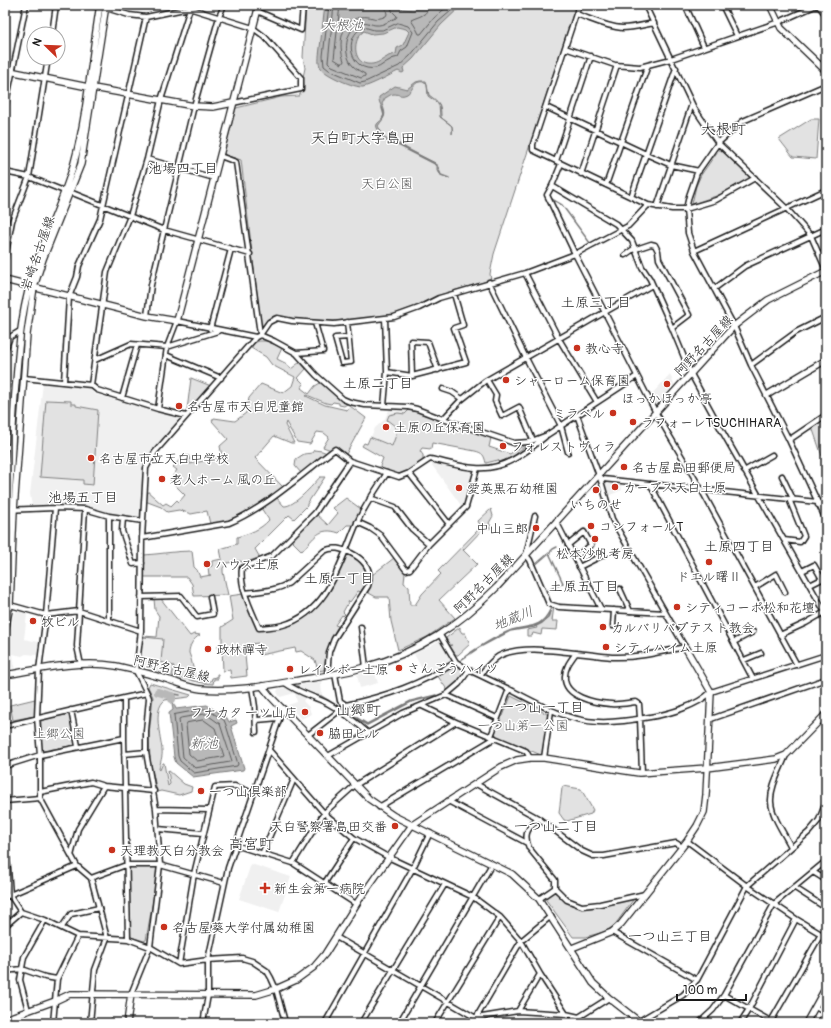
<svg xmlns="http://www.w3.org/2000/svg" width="831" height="1028" viewBox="0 0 831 1028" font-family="Pangolin,'Klee One',sans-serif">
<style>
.built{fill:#f0f0f0}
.green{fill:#e2e2e2;stroke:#7f7f7f}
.water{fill:#b8b8b8;stroke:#7a7a7a;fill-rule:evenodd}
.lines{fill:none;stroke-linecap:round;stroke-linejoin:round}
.shore{stroke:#5a5a5a;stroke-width:1}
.stream{stroke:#7a7a7a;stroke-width:1.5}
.river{stroke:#b8b8b8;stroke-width:8}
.street-casing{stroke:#1c1c1c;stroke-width:7}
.secondary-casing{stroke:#1c1c1c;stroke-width:8}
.street{stroke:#fff;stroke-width:4}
.secondary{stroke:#fff;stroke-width:5.5}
.poi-dot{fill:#c8321e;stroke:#fff;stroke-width:1.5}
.labels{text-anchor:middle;stroke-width:3;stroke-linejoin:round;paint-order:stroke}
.park-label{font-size:13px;fill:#575757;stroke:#fff}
.street-label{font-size:13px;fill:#1c1c1c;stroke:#fff}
.poi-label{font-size:13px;fill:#1c1c1c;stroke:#fff;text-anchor:start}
.water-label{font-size:14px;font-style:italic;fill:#5a5a5a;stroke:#fff}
.neighbourhood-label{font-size:14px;fill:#1c1c1c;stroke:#fff}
.quarter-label{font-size:15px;fill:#1c1c1c;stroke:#fff}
</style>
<rect width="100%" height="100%" fill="#fff"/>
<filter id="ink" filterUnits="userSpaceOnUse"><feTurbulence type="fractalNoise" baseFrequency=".025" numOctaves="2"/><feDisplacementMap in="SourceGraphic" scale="8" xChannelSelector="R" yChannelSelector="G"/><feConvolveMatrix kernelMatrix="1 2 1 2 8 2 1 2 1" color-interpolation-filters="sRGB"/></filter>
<g filter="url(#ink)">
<path class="built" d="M670 374 674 385 656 405 651 395Z
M43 383 89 387 94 394 178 417V420L153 449 143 467 140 514 139 516 108 513 80 505 32 506 30 494Z
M390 408 410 409 405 414 389 422 395 426 396 435 392 446 371 437 375 428 384 420Z
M429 461 475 470 463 508Z
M604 481 621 483 622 490 608 496Z
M18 611 27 614 24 639 39 642 37 655 26 654 22 656 13 654 15 668 5 669V646L14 613Z
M143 637 163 639 161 662 174 665 172 676 139 667Z
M439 641H441L452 660V662L426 676 414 654Z
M374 670 378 683 360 688 357 675Z
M321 681 322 696 300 687V685Z
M288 687 292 690 307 695 303 701 309 707 311 714 301 719 288 705 297 702 295 693 280 697 277 692 278 689Z
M251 864 291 877 279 912 239 899Z"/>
<path class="green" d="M306 5H576L494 254 490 274 491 280 436 296 414 307 392 315 335 321 294 319 274 316 269 318 261 327 241 160 225 155 224 153 236 108 281 97 299 96 304 86 303 77 305 68 303 57Z
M811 119H819L816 159 793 157 779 139Z
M720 148 752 178 725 193 692 204 696 186 701 175Z
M259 341H267L282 348 277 359 287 364 291 369 300 362 306 369 298 378 304 384 301 388 309 394 315 386 322 382 339 399 347 404 344 406 339 405V403L333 402 331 404 326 403 307 395 306 396 325 405 347 410 350 406 366 418 345 456 335 447 331 450 323 447 329 437 324 433 317 432 310 444 297 442 286 422 285 425 294 443H291L274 436 255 458 283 487C266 499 249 515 229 521 223 523 217 523 210 524L207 511 191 514 179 510 167 512 161 507 145 501 146 490 163 505 166 503 171 506 177 500 179 502 185 495 170 480 177 470 173 467 184 455 189 456 190 464 222 457 220 446 228 439 212 421 214 418 235 421 246 413 249 398 261 384 283 393 292 386 295 377 272 365 266 357 251 348 254 343Z
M191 378 211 386 187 410Z
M46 400 71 401V404H76V406L98 410 93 485 83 484V480L40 477Z
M410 409 491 438 489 447 510 454 517 449 534 441 535 443C528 444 516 451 513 459L500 463 498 460 486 463C484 455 483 453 475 451L432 443 431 449 422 448 420 451 423 455V461L408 472 399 476 379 469 383 458 362 446 364 443 367 444 370 437 392 446 396 435 395 426 387 420 389 415 398 413 405 414Z
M823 420 826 426V454L822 456 812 427Z
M314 450 322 451 327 453 301 473 295 466 296 459 304 454 312 453Z
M320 477H325L307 504V506L294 519 289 515 255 549 259 556 258 558 244 563 240 561 227 563 223 568V572L228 595 194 596 192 584 187 577H143L144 555C160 554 176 551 192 551L194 567 197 570 200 577 211 575H209L208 567 212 566V561L222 559 220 549 237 544V537C250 533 260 530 269 520L261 508 276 497 284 506C294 507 313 485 320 477Z
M346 498 361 509 354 525H347L339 533C319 526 314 538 302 551L291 540 316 514 328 525 338 513 333 508Z
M491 509 493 516 489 523 492 528H484L463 550 477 564 439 600 455 618 427 637 398 650 391 621 389 597H376L367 592 372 581V575L394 558 405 573 404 583 409 587 410 605H415L422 594 441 574 438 571 481 527 478 521Z
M349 554C364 561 374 573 364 589H362L361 592 358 591 350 602 349 601 343 612 345 614 343 616 342 615 335 625 338 626C329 641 326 653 324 670L318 671 315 660 301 651 296 652 295 648 260 655 258 643 244 645 247 676 231 678 230 670 223 671 222 648H218V645H222V627L233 620 229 596 243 594 258 630C266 629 275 629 283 627 320 618 332 587 346 555Z
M154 599H161L190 636 194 634 200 635C193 639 189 646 189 653 191 657 194 672 195 677L203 680 211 681 212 678 217 677V674H218V679H214L213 684 203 683 172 676 174 666 161 662 163 639 143 637V636L157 637 159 616 155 610Z
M552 606H554L552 621H558L557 630 542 629 541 635 533 633 532 636H527V630L537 628 536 626 548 618Z
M460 627V630L462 633H465L470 644 458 655H456L450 646 452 645H449L446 638Z
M456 665 464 669 465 672 456 683 448 691 437 675Z
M150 683 191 695 189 697 165 700C152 710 161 736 162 750 163 756 160 763 159 769L160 770 163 763H164L168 786 170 784 168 770 184 784 192 787 191 791 179 795 161 791 157 792 150 760 149 735 153 697 148 687Z
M511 696 549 715 543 754 541 755 496 736 495 733 501 717 503 716Z
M35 699V714L34 716 13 720 10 705Z
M69 714 71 715 76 743 75 745 43 751 41 749V720Z
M563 786 581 789 593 810 591 814 567 821 564 820 559 813 562 788Z
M131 865 157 866 159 867 146 940 144 941 131 937 130 935 129 867Z
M552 891C559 894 563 900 570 904 587 914 618 902 636 896L614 926 604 932 585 937H573L544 897Z"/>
<path class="water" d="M325 5H398L403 9 413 10 424 5H462L441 25 413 59 403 68 404 72 402 73 398 71C390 75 372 85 363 87 355 88 325 75 321 68 318 64 319 60 319 56ZM397 27 406 29 409 32 403 45 397 48 396 54C393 55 389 55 387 57 380 61 376 65 367 64 353 62 352 39 364 31L372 34 383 33Z
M420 81H426L429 95C440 103 441 104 441 117 447 124 455 123 452 134V126L440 117 439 104 428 96 427 85 425 82C412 80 415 89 407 94 401 97 399 94 394 94 390 94 388 97 385 98L382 104C387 116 385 116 378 126L383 135 389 142 398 143 408 149 435 163C439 166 438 170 441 175L437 170V166L435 163 408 150 398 144C386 147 381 135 376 126 378 121 383 121 384 116 385 109 378 104 379 97L395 86 407 89 416 82Z
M173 702 176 709 207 705 227 718 229 722 236 720 237 723 231 726 244 768 243 770 193 777 176 763 174 757 169 713 173 710 172 703Z"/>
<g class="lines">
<path class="shore" d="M329 5 323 56 324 66 329 70 360 83 365 82 399 66 410 56 438 22 458 5
M334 5 328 62 332 66 361 78 365 76V74C361 72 356 69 353 66 342 54 345 29 361 23 367 21 371 25 376 25 383 26 390 20 396 18L397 16 392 11 391 5
M340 5 334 59 342 64 344 61C338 45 340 21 361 17 372 15 374 22 386 16L387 14 385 5
M429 5C428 16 419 16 411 20L416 28 419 34H421L434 18 449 5
M398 23 408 26 413 32 407 47 401 51 398 57C396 58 392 58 390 60 385 62 381 67 376 68 350 73 342 36 364 27L374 30H382Z
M206 709 224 720 226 725 238 764 237 766 194 773 180 761 178 756 174 715Z
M206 714 220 724 232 761 230 762 195 768 183 757 179 719 181 718Z
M204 720 215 728 224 756 222 757 197 761 189 754 186 725 187 723Z"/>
<path class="stream" d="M382 119 384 115 382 108
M396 144 437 165
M438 168 441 175 449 178
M550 198 562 205 590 243
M534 566 549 553
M545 592 563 583 549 553 553 549 557 547
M550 610 548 618 542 623 534 627 510 631 480 647 461 660C471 651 500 634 512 630 529 625 541 629 550 610Z
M298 686V688L302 691 304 690 310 694 321 696 367 724 411 701 436 695 434 696 411 702 367 725 321 698 292 687Z
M169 693 180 695"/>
<path class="river" d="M158 692 172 696V699"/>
<g class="street-casing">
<path id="street" d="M90 5 99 7
M579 5 533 144V150L648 205 672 209H686L716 200 755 178
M645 5 694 108 718 143 787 209 811 236 826 270
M685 5 704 47
M722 5 737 36
M818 5 826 15
M106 8 129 15 146 17 189 8 253 28 265 37 301 78V89L233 103
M257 11 301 30 303 5
M576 14C591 19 607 27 622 28 633 28 643 25 654 23
M52 34 56 5
M565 48 615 65 640 67 671 59 779 22 817 5
M826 85 743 121 718 143 697 173 689 196 686 209 688 233 694 251 734 326 751 365 789 440 826 520
M546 107 646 154 671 165 699 171
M5 108 26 5
M220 156 236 162 260 334
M147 159 214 178
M556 161 591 56
M561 164 552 186 616 224 632 241 642 267 650 279 672 328 691 374 722 431 826 614
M5 172 29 177 64 191
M581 174 617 65
M606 185 648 65
M552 186 547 195 575 254 656 413 701 489 797 665
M70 192 164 230 250 254
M631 197 676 68
M657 207 692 104
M636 249 651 244 655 245 658 251 659 259 689 315 672 328
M694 251 826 190
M625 255 635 248
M5 258 12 221 29 177 48 58
M525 273 559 339 597 402
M489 282 526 358 561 426 568 452
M714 289 745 266 826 229
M147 316 151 285 164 230 194 106 219 17 224 5
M385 318 394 317 419 308 439 298 525 273 575 254 628 226 648 205
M347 322 351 362 342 363 335 338 349 337
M210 329 231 249
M260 335 274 341 296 353 316 375 343 399 350 402 365 405 408 407 417 409 443 419
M5 350 10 337 20 331
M296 353 323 351 315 323
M166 355 221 378
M95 360 131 344 167 347 218 331
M751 365 796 332 826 317
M387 372 412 376 466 362 454 328 463 325 454 294
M412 376 411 341 428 342 438 370
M637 376 547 435 529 442 514 443 443 419 460 401 485 381 652 285
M24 378 91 385 97 390 158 409 186 416
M487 380 496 395 495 401 502 416 519 407 533 440
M64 382 69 297 77 277 79 266 100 219 146 17
M91 385 107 272 130 216 147 159 161 100 191 5
M443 389 452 392 462 399
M122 398 137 345
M158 409 167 347 177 321 256 337
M789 440 826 415
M5 447H11
M350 461 315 513 272 556 242 568C239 587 252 611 259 628 267 627 276 627 283 625 329 612 340 562 357 523 365 505 376 489 387 473
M744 471 772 455
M409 473 449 524
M598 475 603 479 817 502
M782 476 793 499
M650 484 753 679
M370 498 395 507 412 529 429 544
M818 505 826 500
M55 508 46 615 39 670 37 717 40 755V798L77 866 91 878 107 938 95 970 90 1023
M5 510 55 508 85 509 109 516 143 521
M535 516 526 555 530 560 549 604 559 607 665 613
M123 518 122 531 133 564 142 563
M556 521 601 609
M357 522 370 528 380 535 403 566 406 570 410 569 429 544 466 507 477 469
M142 538 229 523C267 507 302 474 335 449L350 461 399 477 409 473 430 459C445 462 460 467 475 468 503 471 525 453 545 437
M784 540 800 542 804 536 789 499
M568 545 584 532 591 545 575 557
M579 567 603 555
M802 571 814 565 822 579 810 585
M755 587 776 574 785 592
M620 589 630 611
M245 593C260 591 276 591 289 583L324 551C334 546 341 549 351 553 365 560 373 570 368 586L334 639 329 652 327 675
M141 597 181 596 197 617 213 614 210 597
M10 605 46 615 79 611 141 631
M109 619V516
M613 626 614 610
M361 627 366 667
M440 635 456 662 469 670C484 677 498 684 513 691 540 705 568 721 598 722 616 723 633 720 650 717 669 714 697 706 711 692L826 655
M780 635 806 623 825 612
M734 642 753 632
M576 653C571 660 565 667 565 676 563 697 595 703 611 704 619 705 628 703 636 702L639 704 640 718 642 773
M744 660 761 653
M81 665 77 646 85 509
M335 674 340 701 346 705C387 696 421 684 456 662
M480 675C486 668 491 661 499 656 525 642 582 655 612 657 637 658 661 652 685 647L612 519 601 481 577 415
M285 683C299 693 313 696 327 703 342 711 356 722 368 733
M252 687 255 707 256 732
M446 695 497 718
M422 706 456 722 526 751 530 758
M71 710 78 746
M711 719 826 679
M257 720 279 718
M5 726 124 698
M308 735 339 711
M491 736 509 689
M124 738 128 939
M269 750 324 813 354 838 388 857 473 897 500 917 521 941 540 974 566 1014 579 1017 609 998
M124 754 146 752
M786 755C781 769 770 786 771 802 772 817 784 833 791 847
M328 756 403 713 446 695 459 684 469 670
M544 758 551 711
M5 766 40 755 124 738V698L147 693
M476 784 538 818 582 851 593 856H604L676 843 682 847
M40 792 91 782 104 786 154 791
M5 801 40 798
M448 801 527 843
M379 807 495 738
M156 809 209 810
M538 818C528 829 523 833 529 848L555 880V888L539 899
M5 829 10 895 21 912 45 920 78 936 128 939 150 947 179 964 208 960 242 958 252 961 267 971 271 978 276 989 285 1022 286 1023
M158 829 203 833
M687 841 747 886 796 919 826 937
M235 845 293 863 356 904
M262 854 294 779
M71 856 78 829 104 786
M293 863 324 813 354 786 456 722
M813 872 826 880
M91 878 126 865H160L224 883
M324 884 354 838
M555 888 567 900 582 906 600 904 645 894
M795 888 826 908
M5 897 77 866
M5 926 21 912
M62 927 71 914 99 908
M612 932 697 980
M336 937 476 1018 473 1023
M5 955 6 971
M179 964 194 874 215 787 235 786 253 793
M5 971 22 969 45 977 57 979
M131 994 150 947 160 865 156 809 146 752V731L149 698 147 693 136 671 141 631 142 538 146 468 155 452 256 337 260 335 269 322 277 318 292 321 334 324 385 318 387 372 384 406
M724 995 774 1023
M815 1007 826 1013
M28 1010 20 980 24 957 45 920
M518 1011 540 974
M579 1017 581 1023
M476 1018 521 941 551 916
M476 1018 518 1011 566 1014
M401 1019 408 1023
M639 1021 683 995 697 980 747 886 809 832 819 820 826 802
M53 1023 57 979 78 936
M203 1023 208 995V960L228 868 283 708
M325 1023 413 868 430 833
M361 1023 445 884
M399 1023 492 864
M435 1023 500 917
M699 1023 713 1010 724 995 774 904 826 861
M740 1023 749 1009 796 919
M770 1023 821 934
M820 1023 825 1013"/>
</g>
<g class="secondary-casing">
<path id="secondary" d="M770 5 781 28 826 71
M5 70 88 87 194 106 213 107 233 103
M5 280 147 316 177 321 259 5
M767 395 826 360
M5 571C9 511 11 452 15 393 18 361 19 330 26 300 36 252 61 209 74 163 88 112 91 57 100 5
M5 632 10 605 14 510 27 334 34 287 43 259 81 164 106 5
M5 675C40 669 81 660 116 666 134 670 152 674 169 680 179 683 190 688 201 689 231 692 264 686 294 681 317 677 342 674 365 667 418 653 459 625 497 587L734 326 768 300 826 271
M262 686 271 697 369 799 394 816 512 874 539 899 593 983 609 998 641 1023
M572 948 612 932 621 924 687 841 697 826 704 812 706 795 711 692 685 647
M5 1019 55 1001 70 994 256 995 276 989 296 980 314 967 325 954 359 900 412 825 501 767 517 760 530 758H544L639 773 707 768 776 759 786 755 826 714
M127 1023 131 994
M806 1023 826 987"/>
</g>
<use href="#street" class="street"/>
<use href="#secondary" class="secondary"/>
</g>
</g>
<g class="poi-dot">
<circle cx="577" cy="348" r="4"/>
<circle cx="506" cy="380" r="4"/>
<circle cx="667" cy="384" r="4"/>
<circle cx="179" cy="406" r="4"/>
<circle cx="613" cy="413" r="4"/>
<circle cx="633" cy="422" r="4"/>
<circle cx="386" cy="427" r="4"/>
<circle cx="503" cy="446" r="4"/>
<circle cx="91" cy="458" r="4"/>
<circle cx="624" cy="467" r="4"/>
<circle cx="162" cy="479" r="4"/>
<circle cx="615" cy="487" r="4"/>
<circle cx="459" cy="488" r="4"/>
<circle cx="596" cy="490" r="4"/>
<circle cx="591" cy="526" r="4"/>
<circle cx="536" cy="528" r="4"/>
<circle cx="595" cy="539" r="4"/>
<circle cx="709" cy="562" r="4"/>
<circle cx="207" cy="564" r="4"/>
<circle cx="677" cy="607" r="4"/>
<circle cx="33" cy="621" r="4"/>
<circle cx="603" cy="627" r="4"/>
<circle cx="606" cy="647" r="4"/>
<circle cx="208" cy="649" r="4"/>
<circle cx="399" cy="668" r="4"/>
<circle cx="290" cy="669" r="4"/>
<circle cx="305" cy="712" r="4"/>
<circle cx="320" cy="733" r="4"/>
<circle cx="201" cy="791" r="4"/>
<circle cx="395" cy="826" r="4"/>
<circle cx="112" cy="850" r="4"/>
<path d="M263 882h4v4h4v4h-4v4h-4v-4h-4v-4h4z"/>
<circle cx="164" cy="927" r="4"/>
</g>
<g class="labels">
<g class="park-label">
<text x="387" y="188">天白公園</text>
<text x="523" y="730">一つ山第一公園</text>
<text x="59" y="738">上郷公園</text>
</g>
<g class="street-label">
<text transform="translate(37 253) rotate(-71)" y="5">岩崎名古屋線</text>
<text transform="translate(703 345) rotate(-47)" y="5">阿野名古屋線</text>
<text transform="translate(483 583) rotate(-45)" y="5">阿野名古屋線</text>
<text transform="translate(172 668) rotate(13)" y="5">阿野名古屋線</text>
</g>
<g class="poi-label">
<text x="585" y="353">教心寺</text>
<text x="514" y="385">シャーローム保育園</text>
<text x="667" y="403" text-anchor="middle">ほっかほっか亭</text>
<text x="187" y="411">名古屋市天白児童館</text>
<text x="605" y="418" text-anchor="end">ミラベル</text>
<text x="641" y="427">ラフォーレTSUCHIHARA</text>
<text x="394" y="432">土原の丘保育園</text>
<text x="511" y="451">フォレストヴィラ</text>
<text x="99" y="463">名古屋市立天白中学校</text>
<text x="632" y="472">名古屋島田郵便局</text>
<text x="170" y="484">老人ホーム 風の丘</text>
<text x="623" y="492">カーブス天白土原</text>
<text x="467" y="493">愛英黒石幼稚園</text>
<text x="596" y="509" text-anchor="middle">いちのせ</text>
<text x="599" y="531">コンフォールT</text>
<text x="528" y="533" text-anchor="end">中山三郎</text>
<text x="595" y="558" text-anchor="middle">松本沙帆考房</text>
<text x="215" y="569">ハウス土原</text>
<text x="709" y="581" text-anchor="middle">ドエル曙Ⅱ</text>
<text x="685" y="612">シティコーポ松和花壇</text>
<text x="41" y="626">牧ビル</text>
<text x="611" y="632">カルバリバプテスト教会</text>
<text x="614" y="652">シティハイム土原</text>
<text x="216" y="654">政林禪寺</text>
<text x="407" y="673">さんごうハイツ</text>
<text x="298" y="674">レインボー土原</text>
<text x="297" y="717" text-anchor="end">フナカタ 一ツ山店</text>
<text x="328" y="738">脇田ビル</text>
<text x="209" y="796">一つ山倶楽部</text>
<text x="387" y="831" text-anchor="end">天白警察署島田交番</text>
<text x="120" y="855">天理教天白分教会</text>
<text x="274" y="893">新生会第一病院</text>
<text x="172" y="932">名古屋葵大学付属幼稚園</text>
</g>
<g class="water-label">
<text x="342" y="30">大根池</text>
<text transform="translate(513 618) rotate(-22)" y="5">地蔵川</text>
<text x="204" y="748">新池</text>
</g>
<g class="neighbourhood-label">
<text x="183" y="173">池場四丁目</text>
<text x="596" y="307">土原三丁目</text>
<text x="378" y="388">土原二丁目</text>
<text x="83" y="502">池場五丁目</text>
<text x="739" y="551">土原四丁目</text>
<text x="339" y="583">土原一丁目</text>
<text x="584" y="591">土原五丁目</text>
<text x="542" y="712">一つ山一丁目</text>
<text x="556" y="831">一つ山二丁目</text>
<text x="670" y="941">一つ山三丁目</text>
</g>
<g class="quarter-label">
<text x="723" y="134">大根町</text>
<text x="363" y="143">天白町大字島田</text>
<text x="358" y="715">山郷町</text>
<text x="251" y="849">高宮町</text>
</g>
</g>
<rect width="831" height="1028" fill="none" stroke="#fff" stroke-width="20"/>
<rect x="10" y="10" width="811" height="1008" fill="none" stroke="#1c1c1c" stroke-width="1.5" filter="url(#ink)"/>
<g transform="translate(46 46) rotate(293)"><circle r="19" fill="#ffffff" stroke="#a4a4a4"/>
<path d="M0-3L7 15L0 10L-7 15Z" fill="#c8321e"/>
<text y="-6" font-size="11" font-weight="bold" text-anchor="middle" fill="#1c1c1c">N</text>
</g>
<path d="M677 994v6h69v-6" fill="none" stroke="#1c1c1c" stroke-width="2"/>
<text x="683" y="994" font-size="12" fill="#1c1c1c" stroke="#ffffff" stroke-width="3" paint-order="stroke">100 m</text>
</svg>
